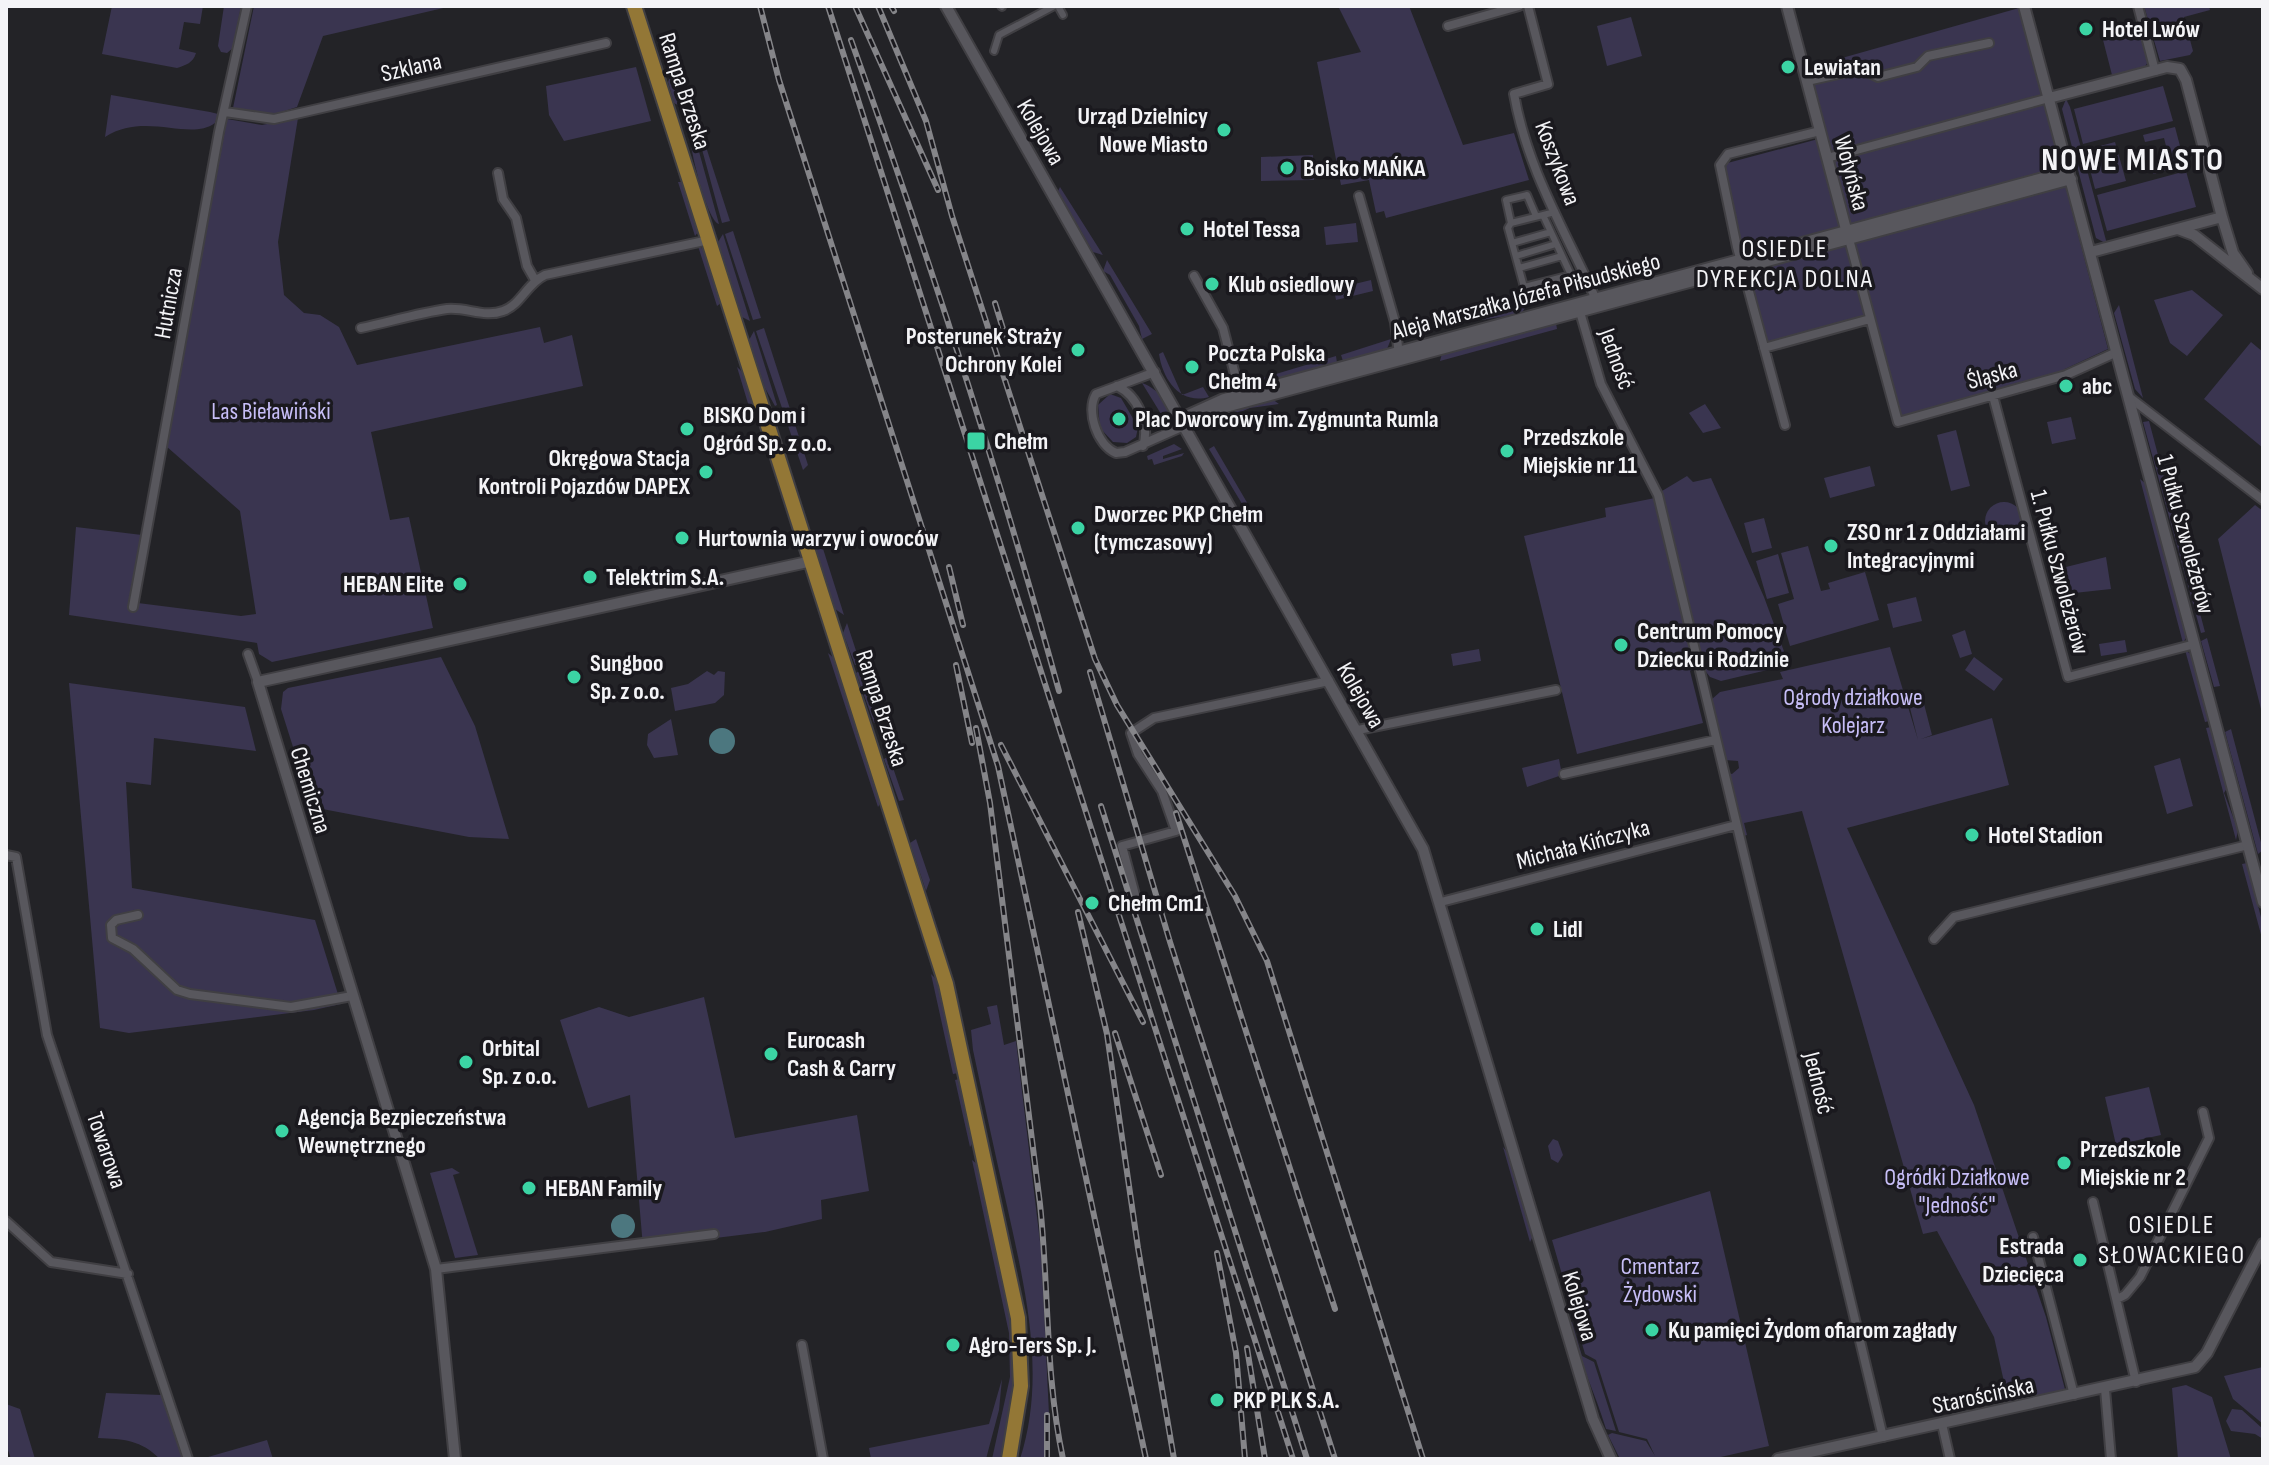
<svg xmlns="http://www.w3.org/2000/svg" width="2269" height="1465" viewBox="0 0 2269 1465" font-family="'Sofia Sans Condensed',sans-serif">
<style>
.green{fill:#3a3550}
.water{fill:#4c777f}
.lines{fill:none;stroke-linecap:round;stroke-linejoin:round}
.pedestrian-casing{stroke:#403f43;stroke-width:10}
.minor-casing{stroke:#403f43;stroke-width:12}
.tertiary-casing{stroke:#403f43;stroke-width:14}
.trunk-casing{stroke:#403f43;stroke-width:18}
.pedestrian{stroke:#58575d;stroke-width:6}
.minor{stroke:#58575d;stroke-width:8}
.tertiary{stroke:#58575d;stroke-width:10}
.trunk{stroke:#937736;stroke-width:14}
.rail-casing{stroke:#858589;stroke-width:6}
.rail{stroke:#1a191e;stroke-width:3;stroke-dasharray:9;stroke-linecap:butt}
.poi-dot{fill:#3bd4a4;stroke:#1a191e;stroke-width:3}
.labels{text-anchor:middle;stroke-width:7;stroke-linejoin:round;paint-order:stroke}
.poi-label{font-size:24px;font-weight:bold;fill:#f4f4f7;stroke:#1a191e;text-anchor:start}
.street-label{font-size:24px;fill:#f4f4f7;stroke:#1a191e}
.park-label{font-size:24px;fill:#c7bef7;stroke:#1a191e}
.neighbourhood-label{font-size:26px;letter-spacing:2px;fill:#f4f4f7;stroke:#1a191e}
.district-label{font-size:32px;font-weight:bold;letter-spacing:2px;fill:#f4f4f7;stroke:#1a191e}
</style>
<rect width="100%" height="100%" fill="#232327"/>
<path class="green" d="M112 6H203L200 24 184 22 179 49 196 53C193 63 186 65 177 68L102 54Z
M224 6H241L233 48 227 53 221 52 218 46Z
M254 6H452L323 36 297 107 269 116 233 108Z
M1338 6H1409L1463 145 1514 133 1529 180 1386 218 1384 211 1376 213 1369 180 1341 185 1317 62 1361 52Z
M2144 6H2209L2210 10 2184 17 2193 51 2190 55 2160 61Z
M2019 8 2108 349 2065 369 2066 375 1898 422 1870 320 1764 348 1720 165 1822 138 1807 72 1810 67Z
M1631 17 1642 56 1607 66 1597 26Z
M2131 28 2138 30 2148 62 2144 68 2112 75 2102 36Z
M636 67 651 121 564 141 549 115 546 86Z
M672 72 685 109 674 103 668 82Z
M2163 86 2173 121 2083 144 2074 109Z
M111 95 210 112 218 114 215 123C189 142 146 111 105 137Z
M2066 99 2070 107 2107 244 2096 238 2062 109Z
M298 118 278 242 284 295 304 313 320 315 339 327 357 365 540 327 544 343 572 335 583 386 371 432 390 520 409 517 433 628 272 662 259 654 257 643 69 615 76 527 142 535 130 602 241 616 256 614 240 511 166 446 227 119 262 125Z
M690 119 719 224C706 221 684 130 690 119Z
M697 119 730 221 722 223 694 120Z
M2175 127 2185 165 2153 174 2152 167 2170 162 2164 138 2145 142 2143 135Z
M2115 142 2126 181 2095 189 2085 150Z
M1313 155 1314 180 1261 181V157Z
M2186 171 2196 207 2107 231 2097 195Z
M678 182H683L699 231 695 236Z
M1060 187 1103 255 1093 252 1058 191Z
M1356 223 1358 242 1326 245 1324 227Z
M733 231 761 318 753 320 725 234Z
M723 234 750 321 742 317 718 242Z
M698 246 705 250 721 303 717 306Z
M1107 260 1152 334 1142 339 1139 326 1110 275 1103 271Z
M1371 280 1373 291 1336 300 1334 289Z
M2192 290 2223 315 2187 356 2170 343 2154 300Z
M1517 298 1513 307 1410 334 1402 329 1410 331 1511 305Z
M1522 301 1525 308 1521 314 1480 320 1514 310Z
M2119 305 2143 398 2135 389 2114 313Z
M1556 323 1557 329 1440 361 1442 353Z
M764 328 808 465 803 470 756 331Z
M754 331 777 405 775 406 765 388 749 340Z
M1391 339 1387 349 1343 361 1341 355Z
M2251 342 2263 352V448L2204 399Z
M1163 352 1182 395 1203 387 1209 397C1181 405 1163 381 1159 354Z
M1336 356 1337 363 1247 387 1243 384Z
M737 367C748 375 759 407 753 420Z
M1142 383C1159 389 1175 407 1169 427Z
M1110 394 1121 398 1138 427 1136 437 1127 443 1113 442 1100 428 1098 405Z
M1272 399 1279 404 1250 408 1226 418 1225 411Z
M1705 404 1721 428 1703 433 1689 413Z
M2071 417 2076 439 2052 444 2047 422Z
M2149 421 2205 632 2201 633 2143 422Z
M1956 430 1970 486 1951 491 1937 435Z
M1174 444 1182 449 1163 456V459L1184 453 1182 456 1154 465 1152 459 1148 460 1147 456Z
M1214 446 1252 511 1256 527 1209 449Z
M1870 466 1875 486 1830 498 1824 478Z
M1687 476 1693 482 1711 478 1764 597 1789 665 1721 681 1710 677 1703 668 1662 491Z
M2140 479 2146 484 2187 636 2183 643Z
M1655 498 1694 669 1690 671 1703 723 1577 754 1524 536 1606 517 1605 508Z
M1985 521a19 19 0 1 1 38 0a19 19 0 1 1-38 0Z
M2255 505 2263 511V717L2218 539Z
M1764 518 1772 548 1752 553 1744 523Z
M819 536 844 615 835 609 812 537Z
M1808 546 1821 591 1830 589 1828 583 1865 572 1879 620 1790 646 1778 604 1794 599 1781 553Z
M1778 554 1789 593 1767 599 1756 561Z
M2106 557 2111 589 2056 595 2050 571Z
M1916 597 1922 621 1893 628 1887 604Z
M847 623 860 663 855 665 843 633Z
M1965 630 1972 654 1960 658 1952 635Z
M2207 638 2220 686 2214 687 2201 641Z
M2125 640 2127 652 2101 656 2099 644Z
M1890 647 1918 740 1910 708 1924 704 1932 735 1921 739 1992 718 2009 785 1847 828 1974 1105 2046 1317 2067 1397 2010 1409 1994 1337 1937 1231 1923 1234 1802 811 1744 823 1747 835 1743 836 1728 773 1732 774 1739 768 1738 761 1725 760 1711 700 1720 692 1783 679 1780 672Z
M1479 649 1481 661 1453 666 1451 654Z
M2185 650 2192 655 2209 721 2205 722Z
M828 653 836 660 881 802 878 807Z
M441 657 475 726 509 839 469 837 312 807 281 709 283 692 288 688Z
M1974 657 2003 679 1994 691 1965 670Z
M862 669 878 722 874 723 856 673Z
M707 671 714 675 718 671 725 672 724 695 715 703 675 711 671 688 688 684Z
M69 683 245 707 256 751 154 738 151 785 126 782 132 888 315 920 341 1004 314 1010 129 1033 100 1028Z
M671 719 678 755 654 758 647 745 648 734Z
M2211 727 2227 788 2224 793 2238 830 2236 840 2206 728Z
M2231 729 2263 850 2258 854 2225 732Z
M889 756 904 800 899 801 884 759Z
M2180 758 2193 806 2167 814 2154 766Z
M1559 759 1562 775 1527 787 1522 768Z
M916 839 930 880 926 891 910 843Z
M2247 863 2263 925V942L2242 864Z
M931 974 937 980 958 1073 953 1074Z
M704 997 735 1138 857 1115 869 1191 821 1200 822 1219 765 1232 643 1247 630 1095 588 1108 560 1020 599 1007 629 1017Z
M997 1005 1004 1045 1016 1041 1041 1250 1049 1414 1046 1459H1020C1047 1376 1025 1288 1007 1206 995 1154 984 1102 973 1050L971 1030 991 1024 987 1007Z
M959 1079 973 1142 970 1147 955 1080Z
M2149 1087 2161 1135 2116 1145 2105 1097Z
M1553 1139 1558 1141 1563 1155 1558 1163 1551 1159 1548 1146Z
M1503 1147 1508 1153 1533 1236 1530 1242Z
M972 1160 978 1165C1003 1271 1033 1350 1000 1459H992L1010 1377 1009 1333Z
M452 1168 460 1173 453 1175 478 1255 455 1258 430 1173Z
M1710 1191 1769 1446 1712 1459H1620L1608 1435 1612 1433 1646 1441 1655 1456 1647 1439 1619 1432 1596 1360 1585 1354 1552 1240Z
M1572 1322 1582 1356 1594 1362 1616 1431 1606 1429C1595 1393 1579 1359 1568 1323Z
M2263 1367V1424L2233 1399 2224 1376Z
M1002 1379 999 1410 986 1459H871L869 1448 989 1424Z
M2186 1385 2212 1397 2231 1459H2178L2172 1388Z
M106 1393 162 1395 183 1459H160C141 1440 124 1439 98 1438Z
M6 1404 20 1409 35 1459H11L6 1444Z
M2232 1409 2242 1410 2263 1429V1439L2255 1434 2231 1431 2226 1421Z
M267 1440 273 1459H201Z"/>
<path class="water" d="M709 741a13 13 0 1 1 26 0a13 13 0 1 1-26 0Z
M611 1226a12 12 0 1 1 24 0a12 12 0 1 1-24 0Z"/>
<g class="lines">
<g class="pedestrian-casing">
<path id="pedestrian" d="M1001 6 1002 7
M1058 6 1063 15
M994 51 999 35 1054 6
M1536 216 1527 195 1506 200 1511 223 1555 212
M1511 223 1508 228 1524 287 1571 275 1543 215
M1512 243 1551 232
M1516 256 1556 244
M1519 268 1562 256"/>
</g>
<g class="minor-casing">
<path id="minor" d="M1528 6 1548 84 1514 94C1527 170 1567 234 1598 304
M2138 6 2155 71
M1448 26 1519 6
M1807 81 1861 69 1878 77 1917 67 1928 56 1989 43
M225 112 274 119 606 43
M1827 158 2049 98
M498 173 503 199 516 218 527 266 535 280
M1359 196 1395 322 1399 355
M1849 239 1898 422 2066 375 2117 352
M1194 276 1223 328 1241 398
M1580 312 1601 384 1658 495 1883 1437
M361 328C389 322 419 313 447 309 467 307 484 318 503 311 521 305 527 283 545 275L709 240
M1764 348 1870 319
M1155 372 1096 394C1086 411 1097 445 1116 453L1125 452 1186 425
M1117 386C1138 396 1150 425 1143 446
M1993 396 2068 677 2195 644
M2129 397 2263 500
M1785 425 1737 247 1720 165 1728 154 1820 131
M133 607 219 132 247 6
M248 654 258 682
M1358 730 1556 690
M1564 774 1715 740
M6 855 16 857 47 1035 188 1459
M1135 895 1122 846 1176 831 1162 791 1138 754 1131 733 1154 718 1329 681
M1441 902 1736 825
M138 915 116 920 111 925 112 938 133 949 177 990 190 994 291 1007 352 996
M1934 939 1954 917 2248 845
M2093 1202 2136 1382
M6 1221 51 1262 128 1274
M2033 1237 2074 1395
M436 1269 714 1234
M2117 1299 2125 1295 2140 1277 2209 1138 2203 1112
M802 1345 823 1459
M2105 1389 2111 1459
M1942 1424 1950 1459"/>
</g>
<g class="tertiary-casing">
<path id="tertiary" d="M946 6 1423 849 1593 1419 1611 1459
M1787 6 1847 233
M2024 6 2263 902
M2049 98 2167 67 2180 69 2186 80 2222 217 2091 252
M2222 217 2233 253 2247 273
M2178 229 2194 235 2263 289
M1182 418 1224 399 2069 171
M1186 425 1222 408 2071 179
M455 1459 436 1269 258 682 812 561
M1778 1459 2195 1367 2207 1353 2263 1244"/>
</g>
<g class="trunk-casing">
<path id="trunk" d="M634 6 946 984 1018 1318 1021 1386 1009 1459"/>
</g>
<use href="#pedestrian" class="pedestrian"/>
<use href="#minor" class="minor"/>
<use href="#tertiary" class="tertiary"/>
<use href="#trunk" class="trunk"/>
<g class="rail-casing">
<path id="rail" d="M760 6 779 80 998 766 1146 1459
M828 6 1293 1459
M855 6 938 190
M878 6 926 121 952 216 1095 659 1117 705 1235 896 1267 961 1423 1459
M891 6 894 11
M851 40C928 254 999 472 1059 691
M995 303 1007 342
M949 567 963 625
M956 665 972 743
M1090 672 1170 942 1335 1459
M976 728 990 803 1040 1204C1049 1289 1045 1375 1063 1459
M1001 745 1143 1022
M1101 806 1307 1459
M1176 813 1335 1309
M1078 912 1107 1034 1138 1248 1174 1459
M1115 1033 1161 1175
M1217 1253 1236 1353 1245 1459
M1247 1348 1265 1459
M1047 1459V1415"/>
</g>
<use href="#rail" class="rail"/>
</g>
<g class="poi-dot">
<circle cx="2086" cy="29" r="8"/>
<circle cx="1788" cy="67" r="8"/>
<circle cx="1224" cy="130" r="8"/>
<circle cx="1287" cy="168" r="8"/>
<circle cx="1187" cy="229" r="8"/>
<circle cx="1212" cy="284" r="8"/>
<circle cx="1078" cy="350" r="8"/>
<circle cx="1192" cy="367" r="8"/>
<circle cx="2066" cy="386" r="8"/>
<circle cx="1119" cy="419" r="8"/>
<circle cx="687" cy="429" r="8"/>
<rect x="966" y="431" width="20" height="20" rx="4"/>
<circle cx="1507" cy="451" r="8"/>
<circle cx="706" cy="472" r="8"/>
<circle cx="1078" cy="528" r="8"/>
<circle cx="682" cy="538" r="8"/>
<circle cx="1831" cy="546" r="8"/>
<circle cx="590" cy="577" r="8"/>
<circle cx="460" cy="584" r="8"/>
<circle cx="1621" cy="645" r="8"/>
<circle cx="574" cy="677" r="8"/>
<circle cx="1972" cy="835" r="8"/>
<circle cx="1092" cy="903" r="8"/>
<circle cx="1537" cy="929" r="8"/>
<circle cx="771" cy="1054" r="8"/>
<circle cx="466" cy="1062" r="8"/>
<circle cx="282" cy="1131" r="8"/>
<circle cx="2064" cy="1163" r="8"/>
<circle cx="529" cy="1188" r="8"/>
<circle cx="2080" cy="1260" r="8"/>
<circle cx="1652" cy="1330" r="8"/>
<circle cx="953" cy="1345" r="8"/>
<circle cx="1217" cy="1400" r="8"/>
</g>
<g class="labels">
<g class="poi-label">
<text x="2102" y="37">Hotel Lwów</text>
<text x="1804" y="75">Lewiatan</text>
<text x="1208" y="124" text-anchor="end">Urząd Dzielnicy<tspan x="1208" dy="28">Nowe Miasto</tspan></text>
<text x="1303" y="176">Boisko MAŃKA</text>
<text x="1203" y="237">Hotel Tessa</text>
<text x="1228" y="292">Klub osiedlowy</text>
<text x="1062" y="344" text-anchor="end">Posterunek Straży<tspan x="1062" dy="28">Ochrony Kolei</tspan></text>
<text x="1208" y="361">Poczta Polska<tspan x="1208" dy="28">Chełm 4</tspan></text>
<text x="2082" y="394">abc</text>
<text x="703" y="423">BISKO Dom i<tspan x="703" dy="28">Ogród Sp. z o.o.</tspan></text>
<text x="1135" y="427">Plac Dworcowy im. Zygmunta Rumla</text>
<text x="1523" y="445">Przedszkole<tspan x="1523" dy="28">Miejskie nr 11</tspan></text>
<text x="994" y="449">Chełm</text>
<text x="690" y="466" text-anchor="end">Okręgowa Stacja<tspan x="690" dy="28">Kontroli Pojazdów DAPEX</tspan></text>
<text x="1094" y="522">Dworzec PKP Chełm<tspan x="1094" dy="28">(tymczasowy)</tspan></text>
<text x="1847" y="540">ZSO nr 1 z Oddziałami<tspan x="1847" dy="28">Integracyjnymi</tspan></text>
<text x="698" y="546">Hurtownia warzyw i owoców</text>
<text x="606" y="585">Telektrim S.A.</text>
<text x="444" y="592" text-anchor="end">HEBAN Elite</text>
<text x="1637" y="639">Centrum Pomocy<tspan x="1637" dy="28">Dziecku i Rodzinie</tspan></text>
<text x="590" y="671">Sungboo<tspan x="590" dy="28">Sp. z o.o.</tspan></text>
<text x="1988" y="843">Hotel Stadion</text>
<text x="1108" y="911">Chełm Cm1</text>
<text x="1553" y="937">Lidl</text>
<text x="787" y="1048">Eurocash<tspan x="787" dy="28">Cash &amp; Carry</tspan></text>
<text x="482" y="1056">Orbital<tspan x="482" dy="28">Sp. z o.o.</tspan></text>
<text x="298" y="1125">Agencja Bezpieczeństwa<tspan x="298" dy="28">Wewnętrznego</tspan></text>
<text x="2080" y="1157">Przedszkole<tspan x="2080" dy="28">Miejskie nr 2</tspan></text>
<text x="545" y="1196">HEBAN Family</text>
<text x="2064" y="1254" text-anchor="end">Estrada<tspan x="2064" dy="28">Dziecięca</tspan></text>
<text x="1668" y="1338">Ku pamięci Żydom ofiarom zagłady</text>
<text x="969" y="1353">Agro-Ters Sp. J.</text>
<text x="1233" y="1408">PKP PLK S.A.</text>
</g>
<g class="street-label">
<text transform="translate(411 67) rotate(-13)" y="8">Szklana</text>
<text transform="translate(685 91) rotate(72)" y="8">Rampa Brzeska</text>
<text transform="translate(1041 132) rotate(60)" y="8">Kolejowa</text>
<text transform="translate(1558 163) rotate(69)" y="8">Koszykowa</text>
<text transform="translate(1852 173) rotate(75)" y="8">Wołyńska</text>
<text transform="translate(1526 296) rotate(-15)" y="8">Aleja Marszałka Józefa Piłsudskiego</text>
<text transform="translate(168 303) rotate(-80)" y="8">Hutnicza</text>
<text transform="translate(1617 359) rotate(70)" y="8">Jedność</text>
<text transform="translate(1992 375) rotate(-15)" y="8">Śląska</text>
<text transform="translate(2186 534) rotate(75)" y="8">1 Pułku Szwoleżerów</text>
<text transform="translate(2060 572) rotate(75)" y="8">1. Pułku Szwoleżerów</text>
<text transform="translate(1361 695) rotate(60)" y="8">Kolejowa</text>
<text transform="translate(882 708) rotate(72)" y="8">Rampa Brzeska</text>
<text transform="translate(311 790) rotate(73)" y="8">Chemiczna</text>
<text transform="translate(1583 844) rotate(-15)" y="8">Michała Kińczyka</text>
<text transform="translate(1819 1083) rotate(76)" y="8">Jedność</text>
<text transform="translate(107 1150) rotate(71)" y="8">Towarowa</text>
<text transform="translate(1580 1306) rotate(73)" y="8">Kolejowa</text>
<text transform="translate(1983 1395) rotate(-12)" y="8">Starościńska</text>
</g>
<g class="park-label">
<text x="271" y="419">Las Bieławiński</text>
<text x="1853" y="705">Ogrody działkowe<tspan x="1853" dy="28">Kolejarz</tspan></text>
<text x="1957" y="1185">Ogródki Działkowe<tspan x="1957" dy="28">"Jedność"</tspan></text>
<text x="1660" y="1274">Cmentarz<tspan x="1660" dy="28">Żydowski</tspan></text>
</g>
<g class="neighbourhood-label">
<text x="1785" y="257">OSIEDLE<tspan x="1785" dy="30">DYREKCJA DOLNA</tspan></text>
<text x="2172" y="1233">OSIEDLE<tspan x="2172" dy="30">SŁOWACKIEGO</tspan></text>
</g>
<g class="district-label">
<text x="2133" y="170">NOWE MIASTO</text>
</g>
</g>
<rect width="2269" height="1465" fill="none" stroke="#f4f4f7" stroke-width="16"/>
</svg>
